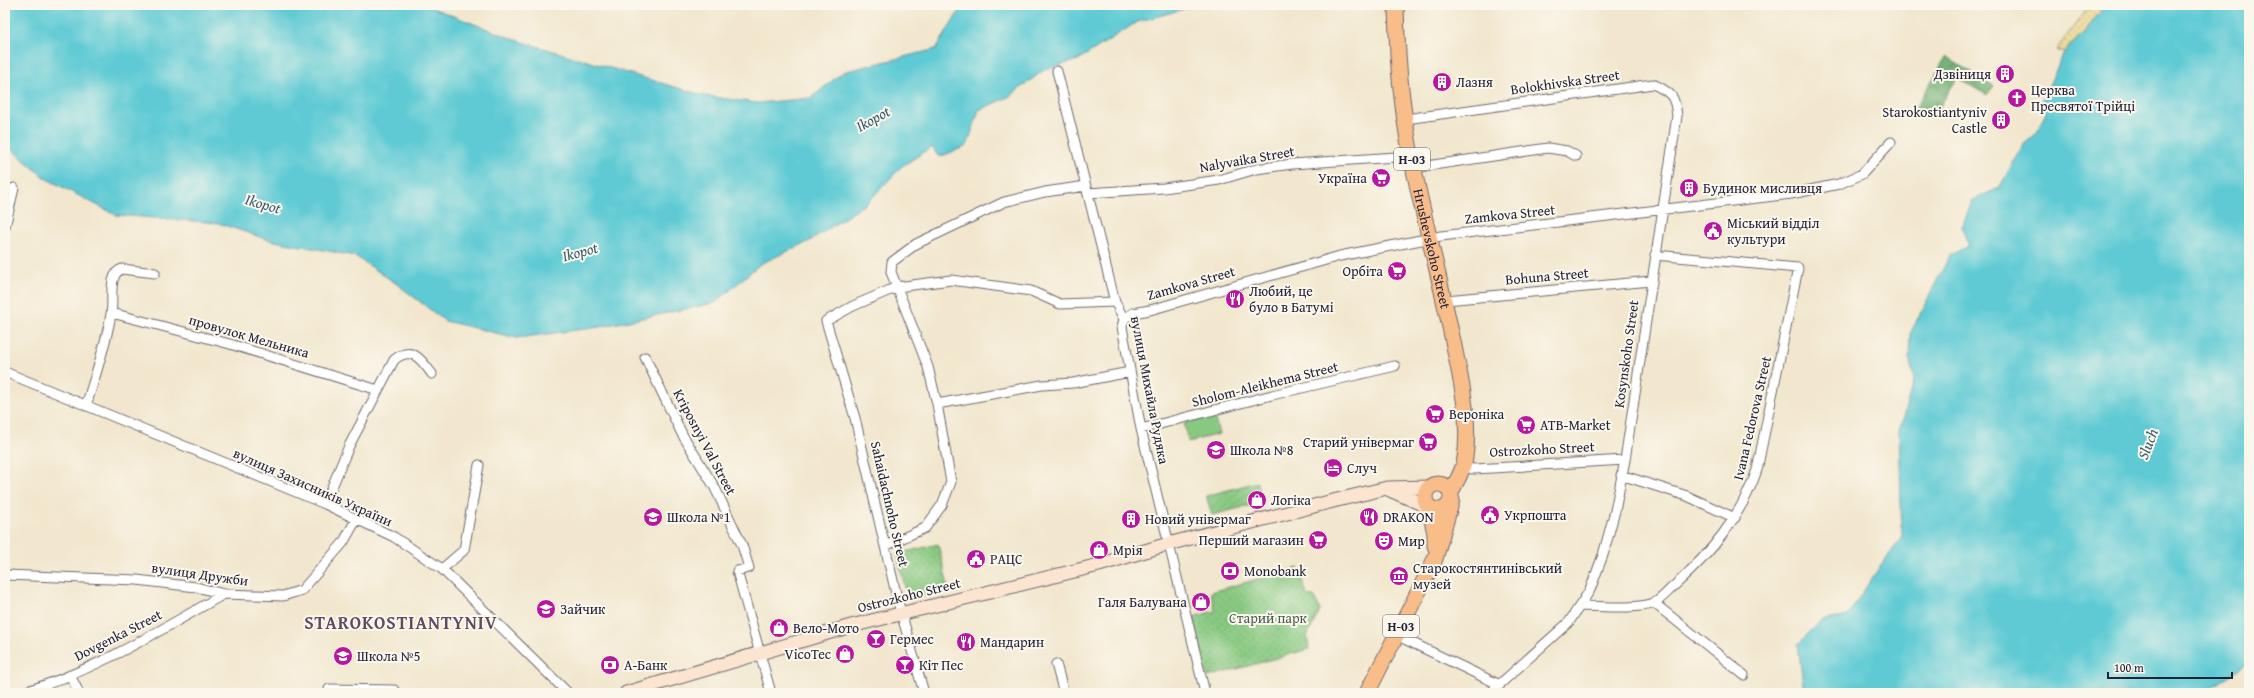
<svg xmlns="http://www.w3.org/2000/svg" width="2254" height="698" viewBox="0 0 2254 698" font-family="'Gentium Book Plus',serif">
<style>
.grass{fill:url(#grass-dots);stroke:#55765e}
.forest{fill:url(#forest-crowns);stroke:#486855}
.sand{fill:url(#sand-dots);stroke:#887e6c}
.garden{fill:url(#garden-furrows);stroke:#55765e}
.pitch{fill:#88c981;stroke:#55765e}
.water{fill:#5ecad4;stroke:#407688}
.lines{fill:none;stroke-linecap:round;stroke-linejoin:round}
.street-casing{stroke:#6b676e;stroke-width:11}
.secondary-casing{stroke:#6b676e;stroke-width:15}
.primary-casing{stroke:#6b676e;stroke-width:17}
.street{stroke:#fff;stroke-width:9}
.secondary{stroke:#fce5d0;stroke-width:13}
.primary{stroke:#f8bd89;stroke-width:15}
.labels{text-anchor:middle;stroke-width:4;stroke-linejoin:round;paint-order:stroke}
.shield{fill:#fbf7ec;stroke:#636270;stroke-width:1}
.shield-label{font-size:13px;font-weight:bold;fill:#22223b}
.poi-label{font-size:14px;fill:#22223b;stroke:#fbf7ec;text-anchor:start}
.street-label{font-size:14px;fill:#22223b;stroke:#fbf7ec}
.park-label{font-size:14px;fill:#465c54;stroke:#fbf7ec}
.water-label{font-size:15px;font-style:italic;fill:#375d71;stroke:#fbf7ec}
.district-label{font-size:18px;font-weight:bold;letter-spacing:1px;fill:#614b61;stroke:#fbf7ec}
</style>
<defs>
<pattern id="grass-dots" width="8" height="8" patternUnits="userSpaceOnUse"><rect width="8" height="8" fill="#88c981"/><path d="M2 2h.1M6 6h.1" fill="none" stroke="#75ac70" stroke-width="1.8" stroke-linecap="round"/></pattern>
<pattern id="forest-crowns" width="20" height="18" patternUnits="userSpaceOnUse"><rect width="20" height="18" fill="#6ead6f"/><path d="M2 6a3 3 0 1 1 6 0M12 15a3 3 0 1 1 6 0" fill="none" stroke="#5a8c5c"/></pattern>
<pattern id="sand-dots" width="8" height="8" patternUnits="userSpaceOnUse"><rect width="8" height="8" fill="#eeda9e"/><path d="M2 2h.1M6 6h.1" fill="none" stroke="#ccbb89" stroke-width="1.8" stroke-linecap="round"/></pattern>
<pattern id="garden-furrows" width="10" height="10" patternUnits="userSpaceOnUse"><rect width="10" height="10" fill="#88c981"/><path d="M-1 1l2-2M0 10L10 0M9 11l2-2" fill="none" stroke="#75ac70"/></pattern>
</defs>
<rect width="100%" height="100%" fill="#fbf7ec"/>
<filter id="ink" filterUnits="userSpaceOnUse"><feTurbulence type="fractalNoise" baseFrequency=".025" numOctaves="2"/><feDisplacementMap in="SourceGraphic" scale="8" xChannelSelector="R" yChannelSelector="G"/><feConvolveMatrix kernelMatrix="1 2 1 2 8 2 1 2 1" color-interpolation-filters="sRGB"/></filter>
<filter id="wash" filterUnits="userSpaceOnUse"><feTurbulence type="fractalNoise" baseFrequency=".012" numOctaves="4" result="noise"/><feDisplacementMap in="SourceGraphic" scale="16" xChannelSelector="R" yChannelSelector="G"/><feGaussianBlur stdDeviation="0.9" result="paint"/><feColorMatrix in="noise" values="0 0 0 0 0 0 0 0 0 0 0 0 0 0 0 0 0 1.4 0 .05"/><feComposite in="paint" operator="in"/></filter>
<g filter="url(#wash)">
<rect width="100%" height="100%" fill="#f2e7ce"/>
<path class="grass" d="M938 544 949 590 908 600 897 554Z
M1298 568 1307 595 1315 598 1320 610 1307 636 1309 649 1208 677 1193 617 1215 611 1211 592Z"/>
<path class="forest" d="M1946 57 1994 86 1987 95 1957 78 1936 113 1909 118Z"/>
<path class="sand" d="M2090 5H2104L2086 30 2064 53 2056 50Z"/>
<path class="garden" d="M1257 482 1261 496 1251 499 1252 505 1212 515 1206 496Z"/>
<path class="pitch" d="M1214 416 1219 434 1188 442 1184 423Z"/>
<path class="water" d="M5 5H425L516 40 705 96 758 103 811 98 843 72 936 49 963 5H1198L1137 22 1078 60 1044 70 1010 96 979 110 967 146 939 157 932 147 902 166 868 202 810 241 760 264 715 303 599 327 517 338 445 321 397 284 355 256 269 240 218 223 116 215 45 178 5 144Z
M2104 5H2249V662L2203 693H1804L1798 644 1821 621 1848 616 1872 578 1902 537 1899 431 1914 379 1909 358 1910 334 1950 255 1969 246 1962 227 1973 200 1999 188 2023 145 2034 136 2046 113 2040 105 2064 53 2086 30Z"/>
</g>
<g filter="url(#ink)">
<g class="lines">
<g class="street-casing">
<path id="street" d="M1057 71 1115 302 1124 319 1122 327 1141 429 1205 693
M1406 119 1653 84C1672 93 1675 96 1677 116L1625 460 1615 511 1603 555 1590 590 1569 622 1490 693
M1413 168 1548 148 1567 151 1576 156
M1088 193 1164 188 1219 180 1256 169 1292 164 1411 156
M5 227 14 188
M1446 300 1651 281
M112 313 230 344 378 390
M1124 319 1133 313 1150 310 1340 256 1441 236 1791 194 1839 184 1862 174 1891 142
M645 357 682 434 715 488 742 545 749 568 737 571 771 693
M5 372 325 504 394 537 442 569 568 693
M937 404 1042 385 1073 383 1130 372
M86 406C95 376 106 345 111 314 114 301 107 274 122 269L155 273
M1141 429 1272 395 1395 366
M1462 468 1475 469 1625 460
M1621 475 1687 496 1735 518
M325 504 349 446 394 360C412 345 421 359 432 374
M885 546 925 528 942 505 951 482 937 404 928 367 891 272 892 262 916 244 1004 202 1045 192 1086 186
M442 569 464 550 479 465
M5 575 137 580 196 587 224 594 283 596 302 590 343 543 356 520
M1654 603 1744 675
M1581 606C1601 606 1634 610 1654 603 1661 600 1669 590 1675 585 1711 553 1741 517 1757 470L1798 268 1655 255
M1396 635 1500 685
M1056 664 1064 693
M70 675 79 693
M329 689 394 690 395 693
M20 693C93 672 159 631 224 594
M924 693 898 602 855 418 826 321 853 306 897 287 951 280 1031 291 1060 304 1115 302"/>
</g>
<g class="secondary-casing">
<path id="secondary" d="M1390 490 1429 507
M626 693 851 626 1099 565 1168 544 1333 501 1387 488 1429 487"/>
</g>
<g class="primary-casing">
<g id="primary">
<path id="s1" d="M1396 5C1397 61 1402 116 1414 170 1427 233 1444 294 1456 356 1463 389 1470 425 1465 458 1464 470 1456 482 1451 492"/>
<circle cx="1438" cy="497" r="13"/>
<path d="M1429 507 1435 533V546"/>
<path d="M1367 693 1435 559 1452 500"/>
</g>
</g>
<use href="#street" class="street"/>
<use href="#secondary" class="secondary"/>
<use href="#primary" class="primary"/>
</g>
</g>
<defs>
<g id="building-disc" transform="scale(1)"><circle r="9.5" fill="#b5179e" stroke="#fbf7ec"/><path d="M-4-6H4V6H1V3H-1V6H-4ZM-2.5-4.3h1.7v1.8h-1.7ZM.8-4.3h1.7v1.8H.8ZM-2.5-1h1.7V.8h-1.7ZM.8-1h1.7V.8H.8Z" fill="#fff"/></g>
<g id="church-disc" transform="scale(1)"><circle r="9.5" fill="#b5179e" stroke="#fbf7ec"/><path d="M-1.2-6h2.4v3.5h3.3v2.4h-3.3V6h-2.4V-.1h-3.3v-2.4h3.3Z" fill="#fff"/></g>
<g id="supermarket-disc" transform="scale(1)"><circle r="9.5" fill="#b5179e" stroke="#fbf7ec"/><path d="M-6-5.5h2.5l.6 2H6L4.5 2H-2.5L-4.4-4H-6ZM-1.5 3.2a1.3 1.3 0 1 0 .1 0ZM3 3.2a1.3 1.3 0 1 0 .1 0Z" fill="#fff"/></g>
<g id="civic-disc" transform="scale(1)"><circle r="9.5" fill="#b5179e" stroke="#fbf7ec"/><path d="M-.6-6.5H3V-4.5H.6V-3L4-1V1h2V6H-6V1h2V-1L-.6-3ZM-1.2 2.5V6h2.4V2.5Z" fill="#fff"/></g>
<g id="restaurant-disc" transform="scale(1)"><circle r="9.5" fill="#b5179e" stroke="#fbf7ec"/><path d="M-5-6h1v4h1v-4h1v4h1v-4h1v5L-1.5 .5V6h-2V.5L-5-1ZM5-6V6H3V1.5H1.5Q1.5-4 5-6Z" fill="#fff"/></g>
<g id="school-disc" transform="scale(1)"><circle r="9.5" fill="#b5179e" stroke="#fbf7ec"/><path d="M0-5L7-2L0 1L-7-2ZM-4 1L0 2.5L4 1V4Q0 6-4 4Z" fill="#fff"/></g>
<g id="hotel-disc" transform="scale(1)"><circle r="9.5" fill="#b5179e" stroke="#fbf7ec"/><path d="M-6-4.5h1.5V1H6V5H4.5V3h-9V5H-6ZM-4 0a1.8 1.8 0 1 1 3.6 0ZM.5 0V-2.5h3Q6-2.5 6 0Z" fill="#fff"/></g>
<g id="shop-disc" transform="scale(1)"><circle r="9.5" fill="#b5179e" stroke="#fbf7ec"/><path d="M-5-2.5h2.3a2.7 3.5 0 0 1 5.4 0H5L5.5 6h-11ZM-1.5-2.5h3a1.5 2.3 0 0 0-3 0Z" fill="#fff"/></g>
<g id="theatre-disc" transform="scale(1)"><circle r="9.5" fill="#b5179e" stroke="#fbf7ec"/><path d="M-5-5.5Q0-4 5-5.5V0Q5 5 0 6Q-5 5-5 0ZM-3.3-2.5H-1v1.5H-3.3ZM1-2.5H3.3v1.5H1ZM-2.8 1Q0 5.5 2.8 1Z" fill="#fff"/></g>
<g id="bank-disc" transform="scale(1)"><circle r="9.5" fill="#b5179e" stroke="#fbf7ec"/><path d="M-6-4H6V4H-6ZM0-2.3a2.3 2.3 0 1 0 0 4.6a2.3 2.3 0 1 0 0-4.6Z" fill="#fff"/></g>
<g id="museum-disc" transform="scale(1)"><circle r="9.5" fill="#b5179e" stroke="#fbf7ec"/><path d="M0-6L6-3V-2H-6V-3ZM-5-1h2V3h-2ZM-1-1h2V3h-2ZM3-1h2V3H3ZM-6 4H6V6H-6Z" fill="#fff"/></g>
<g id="bar-disc" transform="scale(1)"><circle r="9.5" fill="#b5179e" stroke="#fbf7ec"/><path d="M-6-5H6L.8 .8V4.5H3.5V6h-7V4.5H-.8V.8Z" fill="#fff"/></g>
</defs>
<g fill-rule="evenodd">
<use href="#building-disc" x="2005" y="74"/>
<use href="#building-disc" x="1442" y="82"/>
<use href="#church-disc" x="2017" y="98"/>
<use href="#building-disc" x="2001" y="120"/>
<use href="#supermarket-disc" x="1381" y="178"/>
<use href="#building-disc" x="1689" y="188"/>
<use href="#civic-disc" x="1713" y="231"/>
<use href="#supermarket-disc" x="1397" y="271"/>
<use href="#restaurant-disc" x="1235" y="299"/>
<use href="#supermarket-disc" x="1435" y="414"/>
<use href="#supermarket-disc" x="1526" y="425"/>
<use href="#supermarket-disc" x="1428" y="442"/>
<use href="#school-disc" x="1216" y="450"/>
<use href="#hotel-disc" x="1333" y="468"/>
<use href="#shop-disc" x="1257" y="500"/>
<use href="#civic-disc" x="1490" y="515"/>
<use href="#school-disc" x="653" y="517"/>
<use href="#restaurant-disc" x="1369" y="517"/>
<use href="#building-disc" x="1131" y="519"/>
<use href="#supermarket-disc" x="1318" y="540"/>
<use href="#theatre-disc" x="1384" y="541"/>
<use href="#shop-disc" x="1099" y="550"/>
<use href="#civic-disc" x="976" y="559"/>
<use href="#bank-disc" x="1230" y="571"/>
<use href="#museum-disc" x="1399" y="576"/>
<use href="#shop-disc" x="1201" y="602"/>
<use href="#school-disc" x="546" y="609"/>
<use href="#shop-disc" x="779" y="628"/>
<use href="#bar-disc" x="876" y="639"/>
<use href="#restaurant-disc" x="966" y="642"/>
<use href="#shop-disc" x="845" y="654"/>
<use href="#school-disc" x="343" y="656"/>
<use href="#bank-disc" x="610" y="665"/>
<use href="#bar-disc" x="905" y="665"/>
</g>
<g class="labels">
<g class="shield">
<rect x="1394" y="148" width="36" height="22" rx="3"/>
<rect x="1383" y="615" width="36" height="22" rx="3"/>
</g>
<g class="shield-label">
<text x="1412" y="164">Н-03</text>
<text x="1401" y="631">Н-03</text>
</g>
<g class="poi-label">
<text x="1991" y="79" text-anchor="end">Дзвіниця</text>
<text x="1456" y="87">Лазня</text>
<text x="2031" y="95">Церква<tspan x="2031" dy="16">Пресвятої Трійці</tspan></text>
<text x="1987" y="117" text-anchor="end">Starokostiantyniv<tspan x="1987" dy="16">Castle</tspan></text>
<text x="1367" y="183" text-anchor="end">Україна</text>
<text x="1703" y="193">Будинок мисливця</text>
<text x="1727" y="228">Міський відділ<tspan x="1727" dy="16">культури</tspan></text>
<text x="1383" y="276" text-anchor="end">Орбіта</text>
<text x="1249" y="296">Любий, це<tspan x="1249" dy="16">було в Батумі</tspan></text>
<text x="1449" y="419">Вероніка</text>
<text x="1540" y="430">ATB-Market</text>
<text x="1414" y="447" text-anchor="end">Старий універмаг</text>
<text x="1230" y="455">Школа №8</text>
<text x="1347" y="473">Случ</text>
<text x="1271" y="505">Логіка</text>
<text x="1504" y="520">Укрпошта</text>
<text x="667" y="522">Школа №1</text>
<text x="1383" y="522">DRAKON</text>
<text x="1145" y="524">Новий універмаг</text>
<text x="1304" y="545" text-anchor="end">Перший магазин</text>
<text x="1398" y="546">Мир</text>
<text x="1113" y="555">Мрія</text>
<text x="990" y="564">РАЦС</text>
<text x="1413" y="573">Старокостянтинівський<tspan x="1413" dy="16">музей</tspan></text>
<text x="1244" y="576">Monobank</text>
<text x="1187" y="607" text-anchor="end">Галя Балувана</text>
<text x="560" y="614">Зайчик</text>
<text x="793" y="633">Вело-Мото</text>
<text x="890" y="644">Гермес</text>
<text x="980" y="647">Мандарин</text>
<text x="831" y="659" text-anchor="end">VicoTec</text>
<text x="357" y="661">Школа №5</text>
<text x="624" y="670">А-Банк</text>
<text x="919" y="670">Кіт Пес</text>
</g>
<g class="street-label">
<text transform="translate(1565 82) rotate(-8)" y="5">Bolokhivska Street</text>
<text transform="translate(1247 159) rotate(-10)" y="5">Nalyvaika Street</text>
<text transform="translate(1510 214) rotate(-6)" y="5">Zamkova Street</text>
<text dy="5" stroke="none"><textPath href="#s1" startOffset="247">Hrushevskoho Street</textPath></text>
<text transform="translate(1547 276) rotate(-5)" y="5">Bohuna Street</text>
<text transform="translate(1191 283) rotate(-16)" y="5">Zamkova Street</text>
<text transform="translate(249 336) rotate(16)" y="5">провулок Мельника</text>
<text transform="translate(1626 354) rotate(-82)" y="5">Kosynskoho Street</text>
<text transform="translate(1265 384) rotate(-14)" y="5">Sholom-Aleikhema Street</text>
<text transform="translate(1150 390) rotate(79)" y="5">вулиця Михайла Рудяка</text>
<text transform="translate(1752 418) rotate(-77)" y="5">Ivana Fedorova Street</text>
<text transform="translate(705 442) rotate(62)" y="5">Kriposnyi Val Street</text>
<text transform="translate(1542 449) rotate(-3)" y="5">Ostrozkoho Street</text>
<text transform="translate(313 487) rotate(24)" y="5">вулиця Захисників України</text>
<text transform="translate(890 504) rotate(77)" y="5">Sahaidachnoho Street</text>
<text transform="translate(200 574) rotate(8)" y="5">вулиця Дружби</text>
<text transform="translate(909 595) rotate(-14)" y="5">Ostrozkoho Street</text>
<text transform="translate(118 635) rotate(-27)" y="5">Dovgenka Street</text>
</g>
<g class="park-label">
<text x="1268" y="623">Старий парк</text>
</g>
<g class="water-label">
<text transform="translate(873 119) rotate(-29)" y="5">Ikopot</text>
<text transform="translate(263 204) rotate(16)" y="5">Ikopot</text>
<text transform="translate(580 252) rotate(-15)" y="5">Ikopot</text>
<text transform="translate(2148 444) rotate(-69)" y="5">Sluch</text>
</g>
<g class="district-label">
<text x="401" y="629">STAROKOSTIANTYNIV</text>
</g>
</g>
<rect width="2254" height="698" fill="none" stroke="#fbf7ec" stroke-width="20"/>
<path d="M2108 672v6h124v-6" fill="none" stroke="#22223b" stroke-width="2"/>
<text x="2114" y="672" font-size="12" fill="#22223b" stroke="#fbf7ec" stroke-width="3" paint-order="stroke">100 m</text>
</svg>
